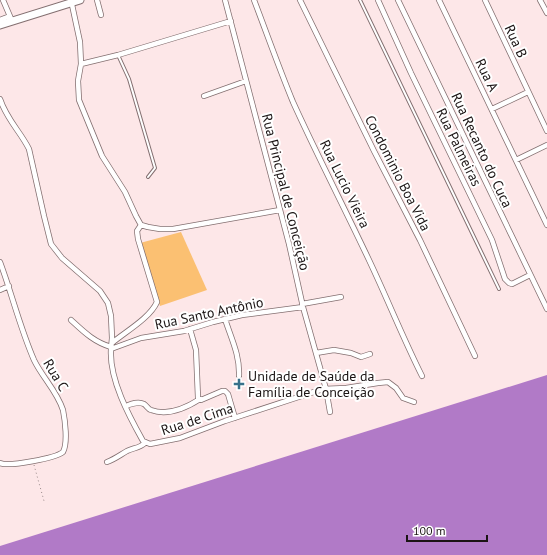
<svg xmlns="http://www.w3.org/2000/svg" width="547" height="555" viewBox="0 0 547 555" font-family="'PT Sans',sans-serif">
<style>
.green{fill:#fbc072}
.water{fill:#b17ac7}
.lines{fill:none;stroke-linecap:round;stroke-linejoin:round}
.lane-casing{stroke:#836f70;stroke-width:4}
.street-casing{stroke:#836f70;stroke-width:6}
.primary-casing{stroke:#836f70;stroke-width:9}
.path{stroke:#978888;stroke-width:1;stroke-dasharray:1 3;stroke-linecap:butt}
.lane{stroke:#fff;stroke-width:2}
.street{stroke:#fff;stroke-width:4.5}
.primary{stroke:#fff;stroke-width:7}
.poi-dot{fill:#38728b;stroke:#fff;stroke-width:1.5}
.labels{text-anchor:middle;stroke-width:4;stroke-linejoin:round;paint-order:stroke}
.street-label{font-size:14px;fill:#1b1414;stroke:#fff}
.poi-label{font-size:14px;fill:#1b1414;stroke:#fff;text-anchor:start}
</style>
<rect width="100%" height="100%" fill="#fde7e8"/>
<path class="green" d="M181 232 207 290 160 306 140 243Z"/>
<path class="water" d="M547 375V555H0V546Z"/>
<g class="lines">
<g class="lane-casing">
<path id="lane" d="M360 0 499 289
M118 55 129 79 155 168 148 177"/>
</g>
<g class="street-casing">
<path id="street" d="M3 0 12 21
M71 0 80 42 81 64 78 81 79 100 102 156 125 192 136 216 141 225 148 227 160 229H173L280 210
M97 0 101 15
M225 0 289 244 303 307 326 389 330 412
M254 0C267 34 279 68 293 102 317 155 344 207 369 260 387 298 403 338 422 376
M300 0 374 151 420 240 475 356
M378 0 411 73 492 240 505 279 509 283 512 284 530 275
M398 0 547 309
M439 0 547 225
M485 0 547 131
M540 0 547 13
M0 20 10 16
M81 64 118 55 231 21
M204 96 246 81
M0 99C7 120 20 131 29 149L44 216 51 244 62 258 100 291 108 303 111 316 112 338 111 349
M492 109 528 92
M516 160 547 145
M0 262C12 294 20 328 34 360 42 377 57 391 63 410 65 420 68 443 63 452 56 458 9 467 0 463
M0 290 9 286
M302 304 341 297
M303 307 242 315 213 322 184 331 141 338 111 349C109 379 129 416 143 441L150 444 180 438 225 421 323 389 346 388 378 383 388 382 396 388 403 398 414 402
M225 319C231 338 240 355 239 376
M71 320C84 332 94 342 111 347
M190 329 196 350 198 398 201 400 222 391H225L228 394 235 418
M112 343C125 332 150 318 157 302L138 239 137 231 141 225
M316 353 334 350 351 353 361 357 370 354
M126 406C131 404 138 401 144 404 147 406 148 409 151 410 167 416 186 408 200 399
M107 462C115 459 120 455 127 451 133 448 140 448 145 443"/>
</g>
<g class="primary-casing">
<path id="primary" d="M0 25 80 0"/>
</g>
<path class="path" d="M34 465 44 501"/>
<use href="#lane" class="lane"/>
<use href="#street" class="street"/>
<use href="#primary" class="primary"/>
</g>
<path class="poi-dot" d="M237 378h4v4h4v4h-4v4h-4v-4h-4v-4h4z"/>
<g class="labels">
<g class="street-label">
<text transform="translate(516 41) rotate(65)" y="5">Rua B</text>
<text transform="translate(487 75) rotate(64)" y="5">Rua A</text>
<text transform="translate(459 147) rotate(64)" y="5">Rua Palmeiras</text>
<text transform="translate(482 150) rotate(65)" y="5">Rua Recanto do Cuca</text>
<text transform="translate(398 173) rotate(63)" y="5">Condominio Boa Vida</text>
<text transform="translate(345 184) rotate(64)" y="5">Rua Lucio Vieira</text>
<text transform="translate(286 192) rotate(76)" y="5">Rua Principal de Conceição</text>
<text transform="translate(209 313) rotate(-12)" y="5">Rua Santo Antônio</text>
<text transform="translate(56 375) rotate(59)" y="5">Rua C</text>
<text transform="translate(197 419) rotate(-18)" y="5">Rua de Cima</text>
</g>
<g class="poi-label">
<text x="248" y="381">Unidade de Saúde da<tspan x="248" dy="16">Família de Conceição</tspan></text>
</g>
</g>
<path d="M407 535v6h80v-6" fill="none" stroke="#1b1414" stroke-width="2"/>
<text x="413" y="535" font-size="12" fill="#1b1414" stroke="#ffffff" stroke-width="3" paint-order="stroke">100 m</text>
</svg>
